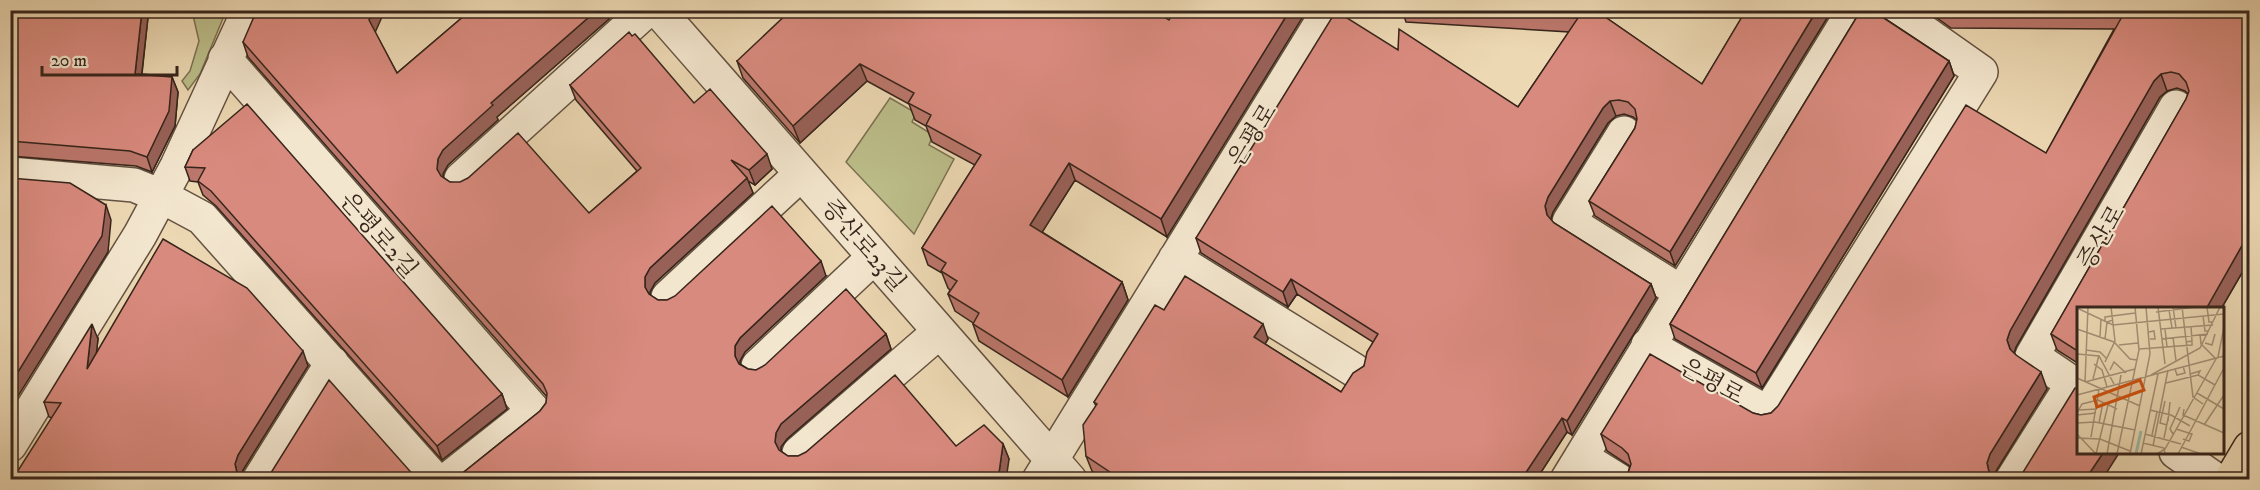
<svg xmlns="http://www.w3.org/2000/svg" width="2260" height="490" viewBox="0 0 2260 490" font-family="'IM FELL DW Pica','Noto Serif KR',serif">
<style>
.green{fill:#bcbe8a;stroke:#7a7252;stroke-width:1.5}
.lines{fill:none;stroke-linecap:round;stroke-linejoin:round}
.minor-casing{stroke:#645241;stroke-width:36}
.major-casing{stroke:#37251b;stroke-width:36}
.minor{stroke:#f3e6ce;stroke-width:33}
.major{stroke:#ecd8b3;stroke-width:33}
.wall{fill:#bb776c;stroke:#37251b;stroke-width:1.5}
.shaded-wall{fill:#986158;stroke:#37251b;stroke-width:1.5}
.building{fill:#d98a7e;stroke:#37251b;stroke-width:1.5}
.labels{text-anchor:middle;stroke-width:4.5;stroke-linejoin:round;paint-order:stroke}
.street-label{font-size:24px;fill:#37251b;stroke:#f3e6ce}
.inset-river{fill:none;stroke:#9abba6;stroke-width:3}
.inset-road{fill:none;stroke:#a49076;stroke-width:1.5}
.view{fill:#cd510e;fill-opacity:0.15;stroke:#cd510e;stroke-width:3}
.inset-edge{fill:none;stroke:#37251b;stroke-width:3}
</style>
<rect width="100%" height="100%" fill="#ecd8b3"/>
<filter id="stains"><feTurbulence type="fractalNoise" baseFrequency=".00333" numOctaves="4"/><feColorMatrix values="0 0 0 0 .2 0 0 0 0 .09 0 0 0 0 .02 0 0 0 .5 -.17"/></filter>
<radialGradient id="worn" r=".72"><stop offset=".6" stop-color="#630" stop-opacity="0"/><stop offset="1" stop-color="#630" stop-opacity=".3"/></radialGradient>
<path class="green" d="M192 11H226L200 74 188 90 182 81 190 71 199 41Z
M890 98 916 113 912 122 933 135 929 145 954 159 914 234 846 162Z"/>
<g class="lines">
<g class="minor-casing">
<path id="minor" d="M658 10 1070 480
M225 59 534 411 447 480
M1624 133 1569 222 1681 292
M10 174 134 185 161 196 202 218 435 480
M461 179 647 10
M1175 259 1354 370
M668 297 801 174
M1648 345 1768 413 1981 72 1893 10
M758 366 874 257
M2078 387 2032 356 2176 107
M10 445 140 235 177 166 249 10
M2176 452 2216 480
M799 453 939 332
M1581 457 1618 480
M259 480 332 363
M1039 480 1329 10
M1567 480 1854 10
M2012 480 2073 383"/>
</g>
<g class="major-casing">
<path id="major" d="M2231 480 2250 448"/>
</g>
<use href="#minor" class="minor"/>
<use href="#major" class="major"/>
</g>
<path class="wall" d="M10 10H146L148 17 142 74 172 77 178 92 175 126 152 172 136 166 10 156Z
M471 10H606L609 19 497 117 498 120 448 165 443 174V177L450 182 589 213 637 171 576 100 570 85 694 103 772 169 755 185 748 181 753 193 655 283 650 292V295L658 300H667L826 276 745 352 740 361V364L748 369 756 370 886 334 891 349 787 439 781 447V451L788 456H798L1003 444 1009 459 454 480 540 411 546 403 547 397 248 57 243 42 375 32 397 73Z
M1153 10 1167 237 1075 180 1042 232 1122 282 1128 300 1068 397 979 341 973 324V323L955 311 948 294 950 290 948 288 942 273 928 265 922 248 975 165 932 142 926 126 915 120 909 104 867 81 800 143 743 78 737 61Z
M1402 10H1595L1702 84 1746 11 1736 10H1832L1675 266 1595 216 1589 201 1635 128 1637 120 1633 117 1624 114 1616 116 1608 123 1553 212 1551 220 1554 223 1651 284 1656 298 1572 435 1567 432 1536 480H1105L1092 471 1086 456 1096 406 1094 402 1164 310 1268 339 1265 344 1341 392 1364 366 1373 342 1297 294 1288 307 1201 253 1196 238 1398 50 1518 107 1569 32 1406 22Z
M1861 10 1880 13 1881 16 1949 61 1954 76 1762 388 1675 339 1670 324Z
M1926 10H2250V259L2221 309H2079V364L2057 350 2051 334 2186 99 2188 94 2185 91 2177 88 2167 91 2160 97 2016 347 2014 353 2047 389 1996 471 1994 477 1628 473 1630 466 1607 451 1601 434 1753 413 1761 415 1771 413 2046 153 2114 29 1951 28Z
M193 150 502 394 507 409 442 460 216 206 203 195 198 182 190 181 185 167Z
M98 339 96 354 308 366 243 470 241 478 49 417 44 402Z"/>
<path class="shaded-wall" d="M142 10H146L148 17 140 89 135 74Z
M373 10H385L374 35 369 20Z
M597 10H606L609 19 497 117 498 120 448 165 443 174V184L437 169 438 159 443 150 491 103Z
M1290 10H1307L1167 237 1161 219Z
M1817 10H1832L1675 266 1670 252Z
M1949 61 1954 76 1762 388 1756 373Z
M860 64 867 81 800 143 793 126Z
M2161 74 2167 91 2160 97 2016 347 2013 356 2010 349 2007 340 2010 331 2154 81Z
M172 77 178 92 175 126 152 172 147 157Z
M1610 101 1616 116 1608 123 1553 212 1550 221 1547 215 1545 206 1548 197 1603 108Z
M767 154 772 169 755 185 749 170Z
M1069 163 1075 180 1036 242 1030 225Z
M747 178 753 193 655 283 650 292V302L645 287V277L650 268Z
M106 205 111 220 108 252 10 409V385Z
M2250 239V251L2247 244Z
M2244 242 2250 259 2221 309H2206Z
M821 261 826 276 745 352 740 361V371L735 356V346L740 338Z
M1291 279 1297 294 1288 307 1283 292Z
M1122 282 1128 300 1068 397 1062 380Z
M1651 284 1656 298 1572 435 1567 421Z
M92 324 98 339 93 384 87 369Z
M1263 324 1268 339 1260 352 1254 337Z
M886 334 891 349 787 439 781 447V457L775 442 776 433 781 424Z
M303 351 308 366 243 470 240 479 237 473 235 464 238 455Z
M2041 372 2047 389 1996 471 1993 480 1989 472 1987 463 1990 454Z
M502 394 507 409 442 460 437 446Z
M1562 418 1567 432 1536 480H1521Z
M1003 444 1009 459 1006 480H998Z
M2103 453H2119L2102 480H2085Z"/>
<path class="building" d="M10 10H142L135 74 172 77 169 111 147 157 130 151 10 141Z
M262 10H373L369 20 397 73 471 10H597L491 103 493 105 443 150 438 159 437 169 441 176 450 182H460L468 178 518 133 589 213 641 168 570 85 629 32 632 36 635 34 694 103 710 89 767 154 749 170 731 160 747 178 650 268 645 277V287L649 294 658 300H667L675 296 772 206 821 261 740 338 735 346V356L739 364 748 369 756 370 765 365 846 289 886 334 781 424 776 433 775 442 779 450 788 456H798L806 452 895 375 956 446 984 425 1003 444 998 480H454L540 411 546 403 547 393 543 384 243 42 253 19Z
M791 10H1153L1169 20 1175 10H1290L1161 219 1069 163 1030 225 1122 282 1062 380 973 324 979 313 948 294 957 281 941 271 946 263 922 248 981 155 926 125 931 115 908 103 914 93 860 64 793 126 737 61Z
M1462 10H1595L1702 84 1746 10H1817L1670 252 1589 201 1635 128 1637 119 1635 109 1628 102 1619 100 1610 101 1603 108 1548 197 1545 206 1547 215 1554 223 1651 284 1567 421 1562 418 1521 480H1122L1086 456 1083 425 1097 404 1094 402 1155 305 1164 310 1185 276 1263 324 1254 337 1341 392 1353 373 1364 366 1367 352 1378 334 1291 279 1283 292 1196 238 1336 11 1398 50 1399 29 1518 107 1578 18Z
M1861 10H1878L1880 13H1876L1949 61 1756 373 1670 324Z
M1944 10H2250V239L2247 244 2244 242 2206 309H2079V352L2051 334 2186 99 2189 91 2186 82 2179 74 2171 72 2161 74 2154 81 2010 331 2007 340 2010 349 2016 355 2041 372 1990 454 1987 463 1989 472 1996 480H1621L1628 473 1631 464 1628 454 1622 448 1601 434 1650 354 1753 413 1761 415 1771 413 1778 406 1966 105 2046 153 2124 13 1945 11Z
M247 104 502 394 437 446 211 191 198 181 205 168 185 167 193 150Z
M10 178 70 183 106 205 102 236 10 385Z
M163 239 247 288 303 351 238 455 235 464 237 473 243 480H12L61 403 44 402 92 324 87 369Z
M329 380 416 478 419 480H265L269 476Z
M2075 388H2079V453H2103L2085 480H2015L2022 474Z"/>
<g class="labels">
<g class="street-label">
<text transform="translate(1252 135) rotate(-58)" y="8">은평로</text>
<text transform="translate(379 235) rotate(49)" y="8">은평로2길</text>
<text transform="translate(2101 237) rotate(-60)" y="8">증산로</text>
<text transform="translate(864 245) rotate(49)" y="8">증산로23길</text>
<text transform="translate(1712 381) rotate(29)" y="8">은평로</text>
</g>
</g>
<g transform="translate(2077 307)">
<rect width="147" height="147" fill="#ecd8b3"/>
<path class="inset-river" d="M59 147 64 124"/>
<path class="inset-road" d="M81 0 88 57M96 0 99 21M105 0 116 90 126 97M130 0 132 15H136M0 1 36 18 147 7M92 3 95 21M79 5 119 0M126 9 128 24H132M28 14V10L58 6M0 22 37 35 53 52 60 53M84 22 136 18M88 22 90 40M72 25 77 24 78 32H73M23 30 24 12M96 30 99 54M28 32 30 15 36 13M85 32 131 27M109 35 115 34 114 19M128 36 135 38 138 27M42 38 61 36M62 42 115 38V34M9 43 23 45 30 52M0 47 22 49 37 77M141 50 147 20M28 55 38 34 34 0M17 57 25 63 30 80M98 62 100 68 108 66 106 59M33 63 37 55 49 66M113 67 123 64 121 68 138 78M74 68 123 41 143 0M0 71 63 99M16 72 22 48M8 75 11 0M8 75 58 62M89 76 121 68M120 86 147 102M0 88 147 49M88 94 83 116 90 118M107 102 106 108 147 126M2 103 20 102M73 103 94 108 113 119M0 106 5 97 21 93 40 102M0 108 19 106M91 114 93 95M0 116 18 115 58 123M22 116 26 95M127 118 147 88M99 122 115 127 112 134 106 132M0 127 19 147M68 127 104 137M96 127 93 122 103 100M75 128 80 105M14 130 22 82M0 131 23 132 53 144M87 131 92 107M66 136 87 141 88 147M76 139 91 63M104 140 124 147M19 147 31 98M30 147 44 68M40 147 62 43 58 0M53 147 73 47 69 0M64 147 81 67M80 147 88 142 139 52 124 37 123 27M101 147 147 61"/>
<path class="view" d="M63 73 67 83 20 100 17 90Z"/>
<rect width="147" height="147" class="inset-edge"/>
</g>
<rect width="2260" height="490" fill="none" stroke="#ecd8b3" stroke-width="36"/>
<rect x="12" y="12" width="2236" height="466" fill="none" stroke="#37251b" stroke-width="3"/>
<rect x="18" y="18" width="2224" height="454" fill="none" stroke="#37251b" stroke-width="1.5"/>
<path d="M42 66v9h135v-9" fill="none" stroke="#37251b" stroke-width="3"/>
<text x="51" y="66" font-size="18" fill="#37251b" stroke="#f3e6ce" stroke-width="4.5" paint-order="stroke">20 m</text>
<rect width="100%" height="100%" filter="url(#stains)"/>
<rect width="100%" height="100%" fill="url(#worn)"/>
</svg>
